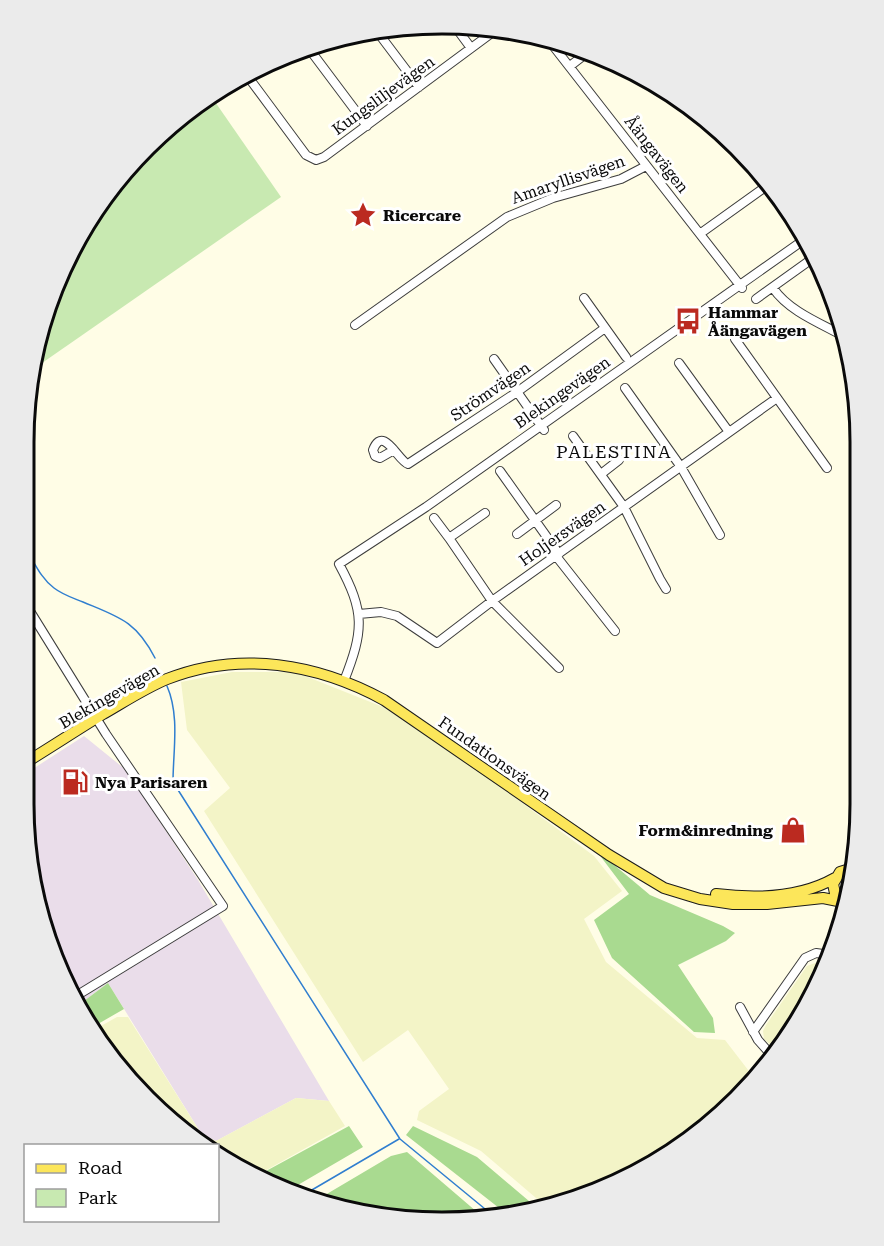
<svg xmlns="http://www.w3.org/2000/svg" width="884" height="1246" viewBox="0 0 884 1246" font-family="'Roboto Serif',serif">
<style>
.industrial{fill:#eaddea}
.farmland{fill:#f3f4c7}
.green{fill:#c8e9b1}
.forest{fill:#a9da90}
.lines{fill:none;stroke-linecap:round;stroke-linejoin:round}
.stream{stroke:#307ecf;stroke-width:1.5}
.minor-casing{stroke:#3d3d3d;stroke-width:10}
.major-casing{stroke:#1b1b1b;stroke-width:12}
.minor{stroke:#fff;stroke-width:8}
.major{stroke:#fce65a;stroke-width:10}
.labels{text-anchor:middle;stroke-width:6;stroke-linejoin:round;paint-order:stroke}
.street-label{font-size:16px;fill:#0a0a0a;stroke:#fff}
.poi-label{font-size:16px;font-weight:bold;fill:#0a0a0a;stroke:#fff;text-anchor:start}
.neighbourhood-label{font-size:18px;letter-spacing:1.5px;fill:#0a0a0a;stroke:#fff}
.rim{fill:none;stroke:#0a0a0a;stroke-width:3}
</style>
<rect width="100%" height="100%" fill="#fffde6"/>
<path class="industrial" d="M84 736 126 770 198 880 329 1101 296 1098 216 1141 202 1135 108 983 80 1004 38 913 24 804 25 774Z"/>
<path class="farmland" d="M232 672H295L383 707 457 755 594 856 622 891 584 919 606 962 697 1038 725 1040 755 1079 717 1118 627 1179 543 1204 481 1151 417 1120 419 1111 449 1089 408 1030 363 1062 204 811 230 788 187 730 181 682Z
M826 959 828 960 817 989 778 1052 764 1039 763 1031 766 1025 807 966Z
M117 1017H128L202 1135 216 1141 296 1098 329 1101 345 1126 254 1177 218 1152V1146L207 1145 167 1118 94 1036 92 1031Z"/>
<path class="green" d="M211 96 281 197 32 370V360L80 233 167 128Z"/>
<path class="forest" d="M601 857 607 859 650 895 723 926 735 933 726 941 678 965 713 1018 715 1033 694 1032 612 958 594 920 629 894Z
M108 983 124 1009 91 1028 80 1004Z
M349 1126 363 1147 291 1189 255 1177Z
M413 1126 477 1157 536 1207 508 1215 406 1135Z
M407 1152 484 1218H387L320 1198 391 1156Z"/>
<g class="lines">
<path class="stream" d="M29 554C36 566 42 579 54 588 63 595 73 598 83 602 119 617 136 621 155 658
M167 686C180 716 173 751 173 782L400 1139 496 1218
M305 1194 399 1139"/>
<g class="minor-casing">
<path id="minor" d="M454 25 471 48
M376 30 419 87
M547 38 742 288
M307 46 367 126
M570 66 588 52
M246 74 306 155 316 160 324 157 497 29
M701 233 768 185
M812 259 821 272
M773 288C788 310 817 322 840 334
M584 298 626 357
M756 299 816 256
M355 325 507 217 553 198 621 179 646 166
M735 339 827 468
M494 359 544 430
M679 363 729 432
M625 388 681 467 720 535
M573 436 624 507 660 579 666 589
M394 450 380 458 375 456 373 450C383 424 398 461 408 464L517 392 605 328
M500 471 559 554
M601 474 619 460
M485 513 449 538 492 601 559 668
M434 518 449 538
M517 534 556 505
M556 556 615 631
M28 608 106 734 223 906 76 996
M359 614 381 612 397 616 437 643 492 601 777 398
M26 677V668
M344 681C364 630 365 612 339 564L426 507 805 239
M740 1007 758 1040 774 1058
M753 1032 805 958 816 953 830 955"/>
</g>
<g class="major-casing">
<path id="major" d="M25 763C51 747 77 730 103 714 124 702 145 688 167 679 240 650 318 664 384 700L609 855 664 888 700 899 733 904H767L823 898 838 901
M716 894C756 899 800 898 835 878
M847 905 836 898 833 884 840 872 853 868"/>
</g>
<use href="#minor" class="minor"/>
<use href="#major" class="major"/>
</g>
<defs>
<g id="sight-bare" transform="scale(2.07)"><path d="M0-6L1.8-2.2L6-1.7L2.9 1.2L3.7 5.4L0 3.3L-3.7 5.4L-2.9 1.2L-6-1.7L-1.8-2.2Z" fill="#bb2a20" stroke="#fff" stroke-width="2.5" paint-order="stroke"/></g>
<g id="bus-bare" transform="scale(2.07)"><path d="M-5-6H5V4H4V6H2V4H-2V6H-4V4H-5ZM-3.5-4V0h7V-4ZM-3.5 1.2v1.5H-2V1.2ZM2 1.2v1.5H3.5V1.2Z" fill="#bb2a20" stroke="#fff" stroke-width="2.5" paint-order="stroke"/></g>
<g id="fuel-bare" transform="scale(2.07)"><path d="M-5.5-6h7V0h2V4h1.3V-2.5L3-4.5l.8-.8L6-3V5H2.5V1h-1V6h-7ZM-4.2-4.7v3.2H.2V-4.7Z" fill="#bb2a20" stroke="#fff" stroke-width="2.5" paint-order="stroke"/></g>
<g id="shop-bare" transform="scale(2.07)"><path d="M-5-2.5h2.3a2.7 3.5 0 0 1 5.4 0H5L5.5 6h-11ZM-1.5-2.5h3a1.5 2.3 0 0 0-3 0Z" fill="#bb2a20" stroke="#fff" stroke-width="2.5" paint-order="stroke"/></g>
</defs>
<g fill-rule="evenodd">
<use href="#sight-bare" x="363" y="215"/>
<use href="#bus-bare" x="688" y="321"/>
<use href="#fuel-bare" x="75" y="782"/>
<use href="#shop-bare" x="793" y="830"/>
</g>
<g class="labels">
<g class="street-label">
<text transform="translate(383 95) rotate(-36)" y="6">Kungsliljevägen</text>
<text transform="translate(657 154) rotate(52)" y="6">Åängavägen</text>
<text transform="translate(568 179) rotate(-19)" y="6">Amaryllisvägen</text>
<text transform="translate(490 391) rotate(-34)" y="6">Strömvägen</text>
<text transform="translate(562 392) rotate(-35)" y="6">Blekingevägen</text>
<text transform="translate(562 533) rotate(-35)" y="6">Holjersvägen</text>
<text transform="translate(109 696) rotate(-30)" y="6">Blekingevägen</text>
<text transform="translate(495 758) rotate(35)" y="6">Fundationsvägen</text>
</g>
<g class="poi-label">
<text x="383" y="221">Ricercare</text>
<text x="708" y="318">Hammar<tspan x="708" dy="18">Åängavägen</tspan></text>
<text x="95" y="788">Nya Parisaren</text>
<text x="773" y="836" text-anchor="end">Form&amp;inredning</text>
</g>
<g class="neighbourhood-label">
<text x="614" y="458">PALESTINA</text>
</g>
</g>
<path d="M0 0H884V1246H0ZM442 34H442A408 408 0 0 1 850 442V804A408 408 0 0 1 442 1212H442A408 408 0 0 1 34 804V442A408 408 0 0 1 442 34Z" fill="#ebebeb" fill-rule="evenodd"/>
<path class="rim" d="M442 34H442A408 408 0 0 1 850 442V804A408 408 0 0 1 442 1212H442A408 408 0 0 1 34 804V442A408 408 0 0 1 442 34Z"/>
<rect x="24" y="1144" width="195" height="78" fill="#ffffff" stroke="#9d9d9d" stroke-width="1.5"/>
<rect x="36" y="1164" width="30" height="9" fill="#fce65a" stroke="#9d9d9d" stroke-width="1.5"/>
<text x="78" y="1174" font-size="18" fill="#0a0a0a">Road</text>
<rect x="36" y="1189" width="30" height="18" fill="#c8e9b1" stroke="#9d9d9d" stroke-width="1.5"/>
<text x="78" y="1204" font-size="18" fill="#0a0a0a">Park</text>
</svg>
